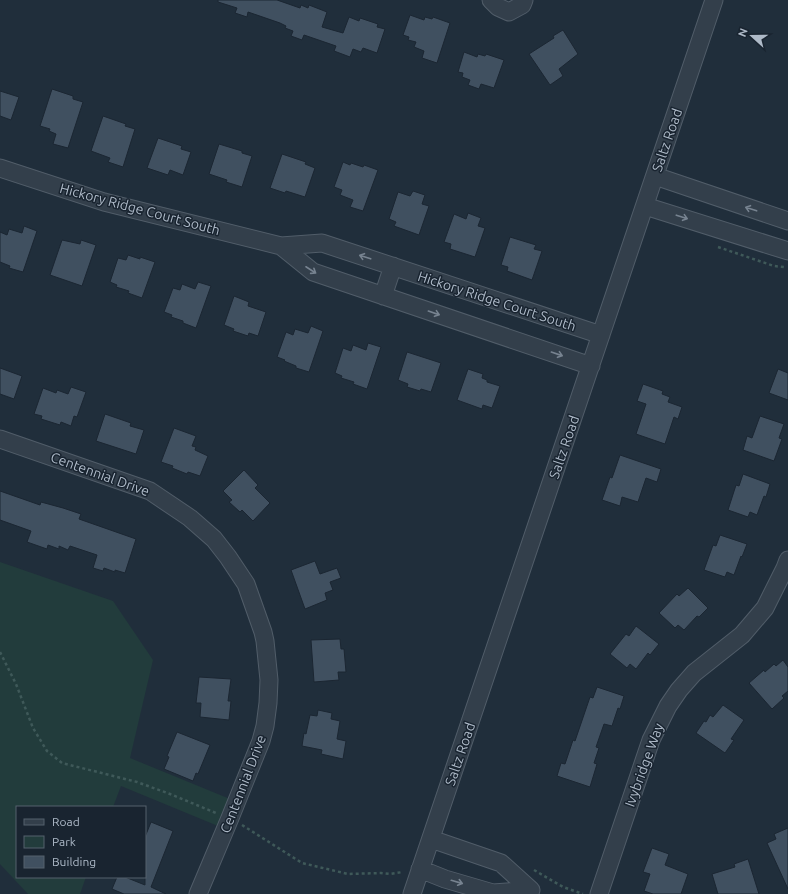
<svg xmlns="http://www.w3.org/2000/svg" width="788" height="894" viewBox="0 0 788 894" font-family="Ubuntu,sans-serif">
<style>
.green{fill:#223c3c}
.building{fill:#405060;stroke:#1b2632}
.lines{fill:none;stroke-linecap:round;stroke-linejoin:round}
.minor-casing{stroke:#515d69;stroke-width:19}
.path{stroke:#3f5959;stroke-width:2.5;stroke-dasharray:3 3;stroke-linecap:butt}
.minor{stroke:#333f4b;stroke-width:17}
.oneway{stroke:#778390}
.labels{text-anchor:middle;stroke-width:3;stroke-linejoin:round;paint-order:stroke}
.street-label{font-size:14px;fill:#aebac8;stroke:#192430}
</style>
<rect width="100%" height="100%" fill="#202e3b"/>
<path class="green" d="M0 562 113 601 153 660 130 758 230 799 218 826 121 786 113 807H17V877H86L80 894H28L0 864Z"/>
<path class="building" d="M218 0H277L300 8 301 5 308 8 309 5 327 12 322 27 343 33 349 17 359 21 360 18 378 24 377 27 385 29 377 53 363 48 361 52 353 49 350 57 334 51 336 46 304 35 302 40 291 36 293 31 285 28 286 26 280 23 248 12 247 17 235 13 237 8 218 2Z
M410 15 424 20 425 17 432 19 433 17 450 23 437 63 422 58 424 51 414 47 416 42 408 40 409 37 403 35Z
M563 30 578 54 559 69 563 76 550 85 529 54 554 38 553 36Z
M464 52 477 57 478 54 485 56 486 54 504 60 494 88 481 84 479 89 468 85 470 80 462 77 463 73 458 72Z
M52 89 73 96V99L83 102 68 148 53 144 56 134 49 131 50 129 40 126Z
M0 91 19 97 11 120 0 116Z
M103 116 126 124 125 126 135 129 123 167 108 162 110 158 91 151Z
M158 138 182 146 181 149 191 152 183 175 170 170 168 175 147 168Z
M219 144 242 151V153L252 156 242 187 226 182 227 180 209 174Z
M282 154 306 162 305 164 315 168 305 197 286 191 285 193 270 188Z
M343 162 350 165 351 163 363 167 364 165 378 170 363 211 350 207 353 200 340 195 342 190 334 187Z
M413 191 425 195 422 204 429 206 419 235 394 226 396 222 389 219 398 192 410 196Z
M468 213 481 218 478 226 485 228 475 257 450 249 451 244 444 242 454 214 466 219Z
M24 226 37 231 23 272 9 268 10 266 0 262V232L7 235 9 229 22 233Z
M510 237 536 245 534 249 542 251 532 280 507 271 508 267 501 265Z
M62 240 80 244 81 240 96 245 82 286 50 275Z
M128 255 140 259V257L155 262 142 298 128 293 129 291 116 287 117 285 110 282 118 258 126 260Z
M198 282 211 286 196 328 183 323V321L171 317 172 315 164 312 173 288 180 290 182 284 195 289Z
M234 296 249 302 248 306 266 312 258 336 249 333 248 336 233 331 234 329 224 325Z
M311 326 323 331 309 372 296 368V366L284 361 285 360 277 357 286 332 293 335 295 329 308 333Z
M368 343 381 347 367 389 353 384 354 382 341 378 342 376 335 373 343 348 351 351 353 345 366 350Z
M407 352 441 363 431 392 421 389 420 391 407 387 408 384 398 380Z
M0 368 22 376 14 399 0 394Z
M468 369 483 374 482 378 487 380V382L500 386 492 408 483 405 482 409 457 400Z
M778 369 788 373V400L769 393Z
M643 384 663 391 662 394 670 397 668 402 682 407 678 419 674 417 665 444 636 434 646 404 637 401Z
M71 387 86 392 77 417 74 416 71 426 61 422 60 425 41 419 42 416 34 414 43 388 56 393 57 390 68 394Z
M105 414 131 423 130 426 144 430 136 454 96 441Z
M760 416 784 424 779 438 782 439 774 461 743 450 747 436 752 438Z
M174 428 196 436 192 446 196 447 195 450 208 456 200 476 188 472 187 474 172 468 173 466 161 462Z
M620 455 661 469 657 482 646 478 638 502 622 497 620 506 602 500 610 477 612 478Z
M244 470 258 485 255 488 270 503 253 521 242 510 240 512 229 502 232 500 223 491Z
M743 474 770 484 766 497 764 496 757 515 750 512 748 517 728 510 736 485 739 486Z
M0 491 40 505 41 502 63 508 81 514 79 519 136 539 125 573 115 570V572L104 568 103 571 93 568 97 555 70 546 68 550 59 546V549L48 545 47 549 27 542 31 531 0 520Z
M720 535 747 544 742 557 741 556 734 575 727 572 725 577 704 570 713 545 716 546Z
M315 561 320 574 337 568 341 578 330 582 333 590 325 593 327 600 305 609 291 570Z
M688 588 708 608 699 617 697 616 684 630 678 625 675 628 659 613 677 594 679 596Z
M636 626 659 644 650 655 648 653 636 669 630 664 627 668 610 654 626 634 629 636Z
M340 639 341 649H344L346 672H338L339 680 314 682 311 640Z
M783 660 788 667V691L782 696 784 698 772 709 749 683 764 670 765 672 774 664 776 666Z
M199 677 231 679 228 701H231L229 720 200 717 201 703H196Z
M597 687 624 696 620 709 618 708 612 726 604 724 596 747 599 748 594 763 597 764 590 787 557 776 561 763 565 764 573 740 575 741 590 697 593 698Z
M723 705 744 720 731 739 734 740 725 753 696 733 704 721 706 722 710 715 713 717Z
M318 710 332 713 331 719 340 721 337 739 346 741 343 759 321 754 322 750 302 746 304 733 306 734 310 715 317 716Z
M177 732 210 745 198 774 196 773 193 781 164 769 169 757 167 756Z
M151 822 173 831 151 887 166 894H124L112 889 117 877H125L145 885V837Z
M788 828V889L767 843 776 839 774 834Z
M652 848 669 854 665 865 688 874 681 894H653L644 891 650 874 643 872Z
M748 859 759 894H718L712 874 735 867 734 864Z"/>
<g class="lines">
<g class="minor-casing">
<path id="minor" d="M491 0 498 7 509 12 522 5 524 0
M0 168 104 202 281 246 322 243 601 335
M655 176 788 221
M645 206 788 251
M281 246 313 272 591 366
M383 296 393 266
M0 439 150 491 190 518 214 539 228 557 246 584 263 632 265 641 269 680 268 703 265 726 261 741 230 818 198 894
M420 869 445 879 493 893 531 890 501 863 431 839
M412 894 714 0
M599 894 651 740 668 706 679 690 694 673 742 635 765 608 785 568 788 560"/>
</g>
<path class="path" d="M718 247 774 266 784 267
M0 652 16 684 33 728 47 751 62 763 137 782 170 794 216 813
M242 825 302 863 348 874 381 873 390 874 403 872
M534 870 563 887 583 894"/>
<use href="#minor" class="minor"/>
</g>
<defs><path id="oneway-shaft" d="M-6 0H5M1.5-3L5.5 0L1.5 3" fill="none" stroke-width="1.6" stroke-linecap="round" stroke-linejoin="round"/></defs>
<g class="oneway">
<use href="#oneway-shaft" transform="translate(751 209) rotate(-162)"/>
<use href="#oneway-shaft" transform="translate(682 217) rotate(18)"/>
<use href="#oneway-shaft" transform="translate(365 257) rotate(-162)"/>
<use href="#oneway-shaft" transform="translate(311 270) rotate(33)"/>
<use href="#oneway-shaft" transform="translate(434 313) rotate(19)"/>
<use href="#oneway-shaft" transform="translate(557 354) rotate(19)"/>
<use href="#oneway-shaft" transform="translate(457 882) rotate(16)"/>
</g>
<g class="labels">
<g class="street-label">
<text transform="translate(667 140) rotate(-71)" y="5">Saltz Road</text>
<text transform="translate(140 209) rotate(15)" y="5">Hickory Ridge Court South</text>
<text transform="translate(497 301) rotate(18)" y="5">Hickory Ridge Court South</text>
<text transform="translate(564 447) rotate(-71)" y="5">Saltz Road</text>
<text transform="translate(100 474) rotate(20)" y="5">Centennial Drive</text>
<text transform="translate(460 754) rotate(-71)" y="5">Saltz Road</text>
<text transform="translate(644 765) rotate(-70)" y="5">Ivybridge Way</text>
<text transform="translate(243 784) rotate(-69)" y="5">Centennial Drive</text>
</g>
</g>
<rect x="16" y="806" width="130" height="72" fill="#192430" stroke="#55606d"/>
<rect x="24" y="819" width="20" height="6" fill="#333f4b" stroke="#55606d"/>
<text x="52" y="826" font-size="12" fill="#aebac8">Road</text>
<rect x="24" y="836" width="20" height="12" fill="#223c3c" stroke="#55606d"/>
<text x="52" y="846" font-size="12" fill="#aebac8">Park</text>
<rect x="24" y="856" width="20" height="12" fill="#405060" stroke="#55606d"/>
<text x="52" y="866" font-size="12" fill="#aebac8">Building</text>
<g transform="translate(752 36) rotate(291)" stroke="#192430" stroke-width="3" paint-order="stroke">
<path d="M0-3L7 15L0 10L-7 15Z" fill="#aebac8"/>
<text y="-6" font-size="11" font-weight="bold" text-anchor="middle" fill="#aebac8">N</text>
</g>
</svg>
